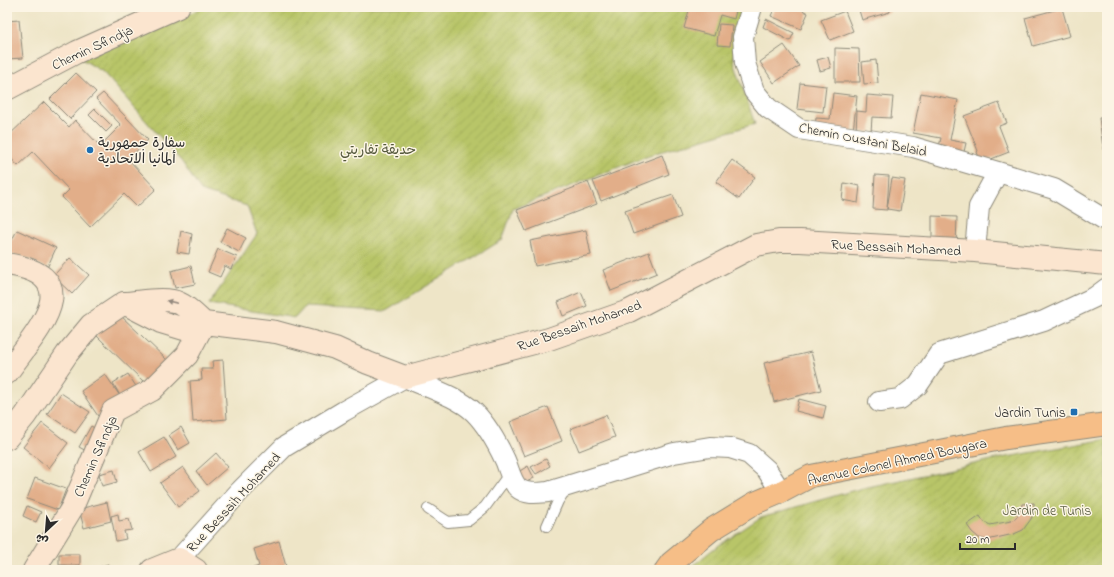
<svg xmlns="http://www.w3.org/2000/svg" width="1114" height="577" viewBox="0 0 1114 577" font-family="'Indie Flower','Playpen Sans Arabic',sans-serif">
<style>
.garden{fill:url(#garden-furrows);stroke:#727849}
.building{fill:#e2ae89}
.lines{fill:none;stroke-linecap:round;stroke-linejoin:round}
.lane-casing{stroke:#8c8879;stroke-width:12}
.street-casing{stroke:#8c8879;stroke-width:22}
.secondary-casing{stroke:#8c8879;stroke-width:24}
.primary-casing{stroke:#8c8879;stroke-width:24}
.lane{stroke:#fff;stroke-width:10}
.street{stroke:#fff;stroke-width:20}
.secondary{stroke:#fbe5cf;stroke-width:22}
.primary{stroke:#f6be87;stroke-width:22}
.oneway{fill:#93887d}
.poi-dot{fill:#1f6fb2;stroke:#fcf5e5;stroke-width:1.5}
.labels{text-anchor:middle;stroke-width:3;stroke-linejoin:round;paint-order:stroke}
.street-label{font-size:14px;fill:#2b2b2b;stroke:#fcf5e5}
.poi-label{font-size:14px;fill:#2b2b2b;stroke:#fcf5e5;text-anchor:start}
.park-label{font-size:14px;fill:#55593d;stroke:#fcf5e5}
</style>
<defs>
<pattern id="garden-furrows" width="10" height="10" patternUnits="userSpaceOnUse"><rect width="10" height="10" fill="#b8c567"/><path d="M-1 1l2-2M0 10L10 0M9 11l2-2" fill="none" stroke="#9ea95a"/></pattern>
</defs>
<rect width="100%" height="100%" fill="#fcf5e5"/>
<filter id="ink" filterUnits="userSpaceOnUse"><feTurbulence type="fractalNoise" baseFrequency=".025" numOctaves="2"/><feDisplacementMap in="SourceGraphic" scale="8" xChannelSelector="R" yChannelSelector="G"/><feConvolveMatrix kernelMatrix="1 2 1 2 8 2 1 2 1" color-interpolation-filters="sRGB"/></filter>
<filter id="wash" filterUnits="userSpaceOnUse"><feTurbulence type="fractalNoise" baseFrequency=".012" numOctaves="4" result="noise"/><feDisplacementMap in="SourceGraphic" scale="16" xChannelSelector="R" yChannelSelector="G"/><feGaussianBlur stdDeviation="0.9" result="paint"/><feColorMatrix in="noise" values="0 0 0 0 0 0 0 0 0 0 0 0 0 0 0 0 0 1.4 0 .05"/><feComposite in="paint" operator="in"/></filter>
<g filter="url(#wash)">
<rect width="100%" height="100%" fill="#eee5c7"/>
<path class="garden" d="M202 7H744L735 29 734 62 755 124 649 155 513 209 502 240 386 311 305 307 295 318 209 304 257 234 247 206 201 191 182 162 103 72 80 58 168 26Z
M1107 439V570H688L712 550 761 517 859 489 1001 458Z"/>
<g id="blocks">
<path class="building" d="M690 7H737L734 19 720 15 714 36 684 28Z
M775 7H796L808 13 801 29 771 16Z
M858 7H889L890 12 862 20Z
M1062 8 1070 36 1033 46 1025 18Z
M845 11 853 31 830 40 821 20Z
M766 19 794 33 790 41 763 27Z
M19 20 23 58 7 59V21Z
M719 24 732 25 730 46 717 45Z
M784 45 799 66 774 83 760 62Z
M835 48 859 49 860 82H835Z
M828 57 831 68 820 71 817 60Z
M876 60 878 83 864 84 862 62Z
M76 73 96 92 70 119 50 99Z
M800 83 826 86 823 112 797 109Z
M103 93 148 140 128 159 156 189 137 207 124 194 90 227 62 197 69 190 33 152 18 166 7 154V137L44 102 69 127 75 120 100 146 121 125 96 99Z
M833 93 857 96 853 132 815 127 816 118 830 119Z
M921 93 958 100 950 140 966 143 963 156 938 151 941 138 913 133Z
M867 95 893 97 891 118 872 117 871 132 856 131 857 111 866 112Z
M999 103 1007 123 999 126 1009 152 981 163 977 152 978 151 964 116Z
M95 109 112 126 106 132 89 115Z
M1107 117V169H1106L1099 118Z
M662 155 669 174 601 201 593 181Z
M732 160 755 177 739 199 716 182Z
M875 175 889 176 887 210 873 209Z
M892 178 905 180 900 211 887 209Z
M588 182 597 204 526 231 517 210Z
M844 183 860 186 858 203 842 200Z
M673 195 681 217 633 234 625 211Z
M932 216 957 217 956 245 932 244Z
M227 228 246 238 239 252 220 242Z
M17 230 56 248 47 268 23 257 7 254V238L12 240Z
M586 230 591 255 535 266 530 241Z
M181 231 192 234 189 254 177 252Z
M218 249 237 257 231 269 225 266 220 277 208 272Z
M649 252 657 273 611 291 603 270Z
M70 258 89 275 72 294 53 276Z
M191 266 195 284 175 288 171 271Z
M581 292 587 306 563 316 558 302Z
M118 313 168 361 146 384 96 335Z
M811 352 821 390 774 402 764 363Z
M223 360 227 419 193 422 190 381 202 380 201 369H213L212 361Z
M105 374 120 396 110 407 98 416 81 391Z
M128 374 139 391 123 401 113 383Z
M61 393 90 412 75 433 47 414Z
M799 399 826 406 823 418 796 411Z
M548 407 562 441 524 456 510 422Z
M606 415 615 437 579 451 570 429Z
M42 423 68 443 49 468 23 447Z
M91 426 101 432 90 453 79 447Z
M181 427 190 443 178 450 169 435Z
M164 437 176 457 151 472 139 452Z
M216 453 228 467 207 485 196 471Z
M546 459 550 466 536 474 531 467Z
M528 466 534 478 525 483 518 472Z
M183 467 200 491 178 507 160 483Z
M114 470 117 482 102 486 99 474Z
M35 478 66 489 58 510 27 499Z
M107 502 111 521 84 528 79 509Z
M1034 503V512L1031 519 1023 530 1014 534 987 540 979 538 972 532 967 525 980 516 983 521 990 525 1011 521 1016 518 1019 514 1022 504Z
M27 506 41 512 36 522 23 516Z
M118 514 119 521 129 519 132 530 124 531 126 539 116 541 111 516Z
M279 541 287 570H248L259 566 254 549Z
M59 554H80V565H59Z
M108 564 110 570H94L93 569Z"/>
</g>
</g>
<g filter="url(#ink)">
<use href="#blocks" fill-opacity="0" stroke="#8c8879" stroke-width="1"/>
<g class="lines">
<g class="lane-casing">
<path id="lane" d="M428 509 448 522 469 520 485 507 510 473
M547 526 558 501 566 489"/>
</g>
<g class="street-casing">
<path id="street" d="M752 7 743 37 745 63 754 91 768 108 799 129 913 147 998 172 1054 189 1107 221
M975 251 979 207 998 172
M879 402 900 399 918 385 939 354 1044 321 1095 297 1107 288
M179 559 240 491 284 447 344 411 405 377C426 387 457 396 474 412 488 426 497 443 505 460 509 469 511 481 518 488 526 495 538 493 548 492L674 453 710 447 730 448 749 454 767 470 781 492"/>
</g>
<g class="secondary-casing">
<path id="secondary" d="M7 89 77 52 178 7
M7 264C92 277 34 334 7 373
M124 303 161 322 184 329 204 323 276 332 335 348 368 363 405 377 549 339 629 311 756 245 779 241H800L975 251 1107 264
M124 303C140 302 157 298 173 301 184 303 195 315 204 323
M7 438 25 416 67 354 91 325 124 303
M34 570 72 508 113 411 152 390 187 355 204 323
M152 570 179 559 196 570"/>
</g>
<g class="primary-casing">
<path id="primary" d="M666 570 671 563 711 530 755 503 781 492 811 476 1006 438 1107 424"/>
</g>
<use href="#lane" class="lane"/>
<use href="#street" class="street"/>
<use href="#secondary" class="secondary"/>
<use href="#primary" class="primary"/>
</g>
<defs><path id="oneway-solid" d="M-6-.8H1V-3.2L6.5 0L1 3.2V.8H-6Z"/></defs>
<use class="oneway" href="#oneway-solid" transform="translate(172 302) rotate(-167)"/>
</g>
<g class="poi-dot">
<circle cx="90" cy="150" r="4"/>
<rect x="1070" y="408" width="8" height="8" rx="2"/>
</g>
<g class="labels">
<g class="street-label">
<text transform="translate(92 47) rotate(-25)" y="5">Chemin Sfindja</text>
<text transform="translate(863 139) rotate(11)" y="5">Chemin Oustani Belaid</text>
<text transform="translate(896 247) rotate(3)" y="5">Rue Bessaih Mohamed</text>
<text transform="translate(579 325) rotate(-19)" y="5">Rue Bessaih Mohamed</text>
<text transform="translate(95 456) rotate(-66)" y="5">Chemin Sfindja</text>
<text transform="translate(897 461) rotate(-12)" y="5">Avenue Colonel Ahmed Bougara</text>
<text transform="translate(233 502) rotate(-47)" y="5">Rue Bessaih Mohamed</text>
</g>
<g class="poi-label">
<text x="98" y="147">سفارة جمهورية<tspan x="98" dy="16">ألمانيا الاتحادية</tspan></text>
<text x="1066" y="417" text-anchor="end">Jardin Tunis</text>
</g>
<g class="park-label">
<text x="378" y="154">حديقة تفاريتي</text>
<text x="1047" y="515">Jardin de Tunis</text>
</g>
</g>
<rect width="1114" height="577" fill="none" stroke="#fcf5e5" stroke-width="24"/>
<g transform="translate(46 531) rotate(206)" stroke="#fcf5e5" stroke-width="3" paint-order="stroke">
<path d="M0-3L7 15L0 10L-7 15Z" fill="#2b2b2b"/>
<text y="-6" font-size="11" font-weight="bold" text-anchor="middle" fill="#2b2b2b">ش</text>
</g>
<path d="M960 543v6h55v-6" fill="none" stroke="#2b2b2b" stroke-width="2"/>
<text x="966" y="543" font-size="12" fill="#2b2b2b" stroke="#fcf5e5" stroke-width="3" paint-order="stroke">20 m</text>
</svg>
